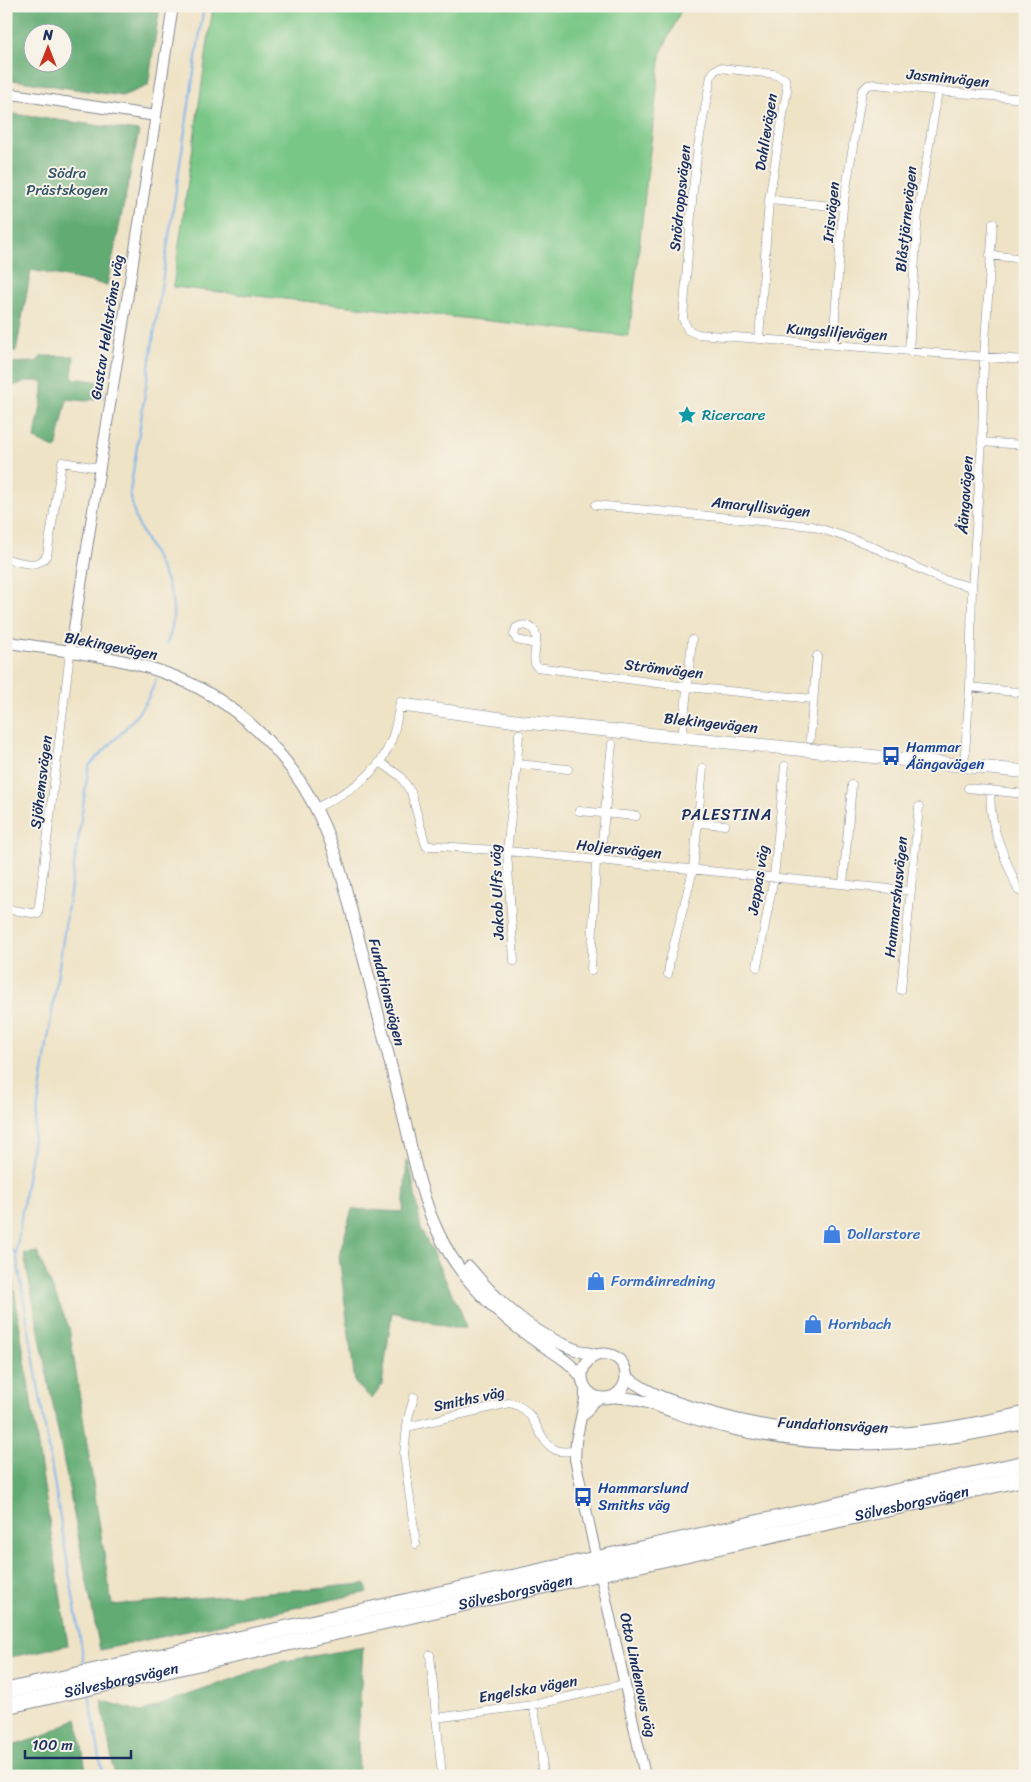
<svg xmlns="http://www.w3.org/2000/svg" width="1031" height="1782" viewBox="0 0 1031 1782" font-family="Sriracha,sans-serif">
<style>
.green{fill:#79c786;stroke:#4a7b72}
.forest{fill:#62ac73;stroke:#3e6e68;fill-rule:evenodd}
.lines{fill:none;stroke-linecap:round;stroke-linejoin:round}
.stream{stroke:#7ab4eb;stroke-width:2}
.minor-casing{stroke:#858992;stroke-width:9}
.tertiary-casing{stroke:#858992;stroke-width:12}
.secondary-casing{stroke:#858992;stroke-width:13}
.motorway-casing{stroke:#858992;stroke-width:17}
.minor{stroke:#fff;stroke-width:8}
.tertiary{stroke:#fff;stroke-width:10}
.secondary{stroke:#fff;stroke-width:11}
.motorway{stroke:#fff;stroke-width:15}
.labels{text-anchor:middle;stroke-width:4;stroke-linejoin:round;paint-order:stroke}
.street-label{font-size:15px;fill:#1b2f5e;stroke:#f7f3e8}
.park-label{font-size:15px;fill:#325568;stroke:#f7f3e8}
.culture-label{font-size:15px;fill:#0d838f;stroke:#f7f3e8;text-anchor:start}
.transit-label{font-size:15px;fill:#164399;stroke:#f7f3e8;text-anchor:start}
.shop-label{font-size:15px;fill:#366cbe;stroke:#f7f3e8;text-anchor:start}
.neighbourhood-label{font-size:16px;letter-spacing:1px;fill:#1b2f5e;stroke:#f7f3e8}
</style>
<rect width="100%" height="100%" fill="#f7f3e8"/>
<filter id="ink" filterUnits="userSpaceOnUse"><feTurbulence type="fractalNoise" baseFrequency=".02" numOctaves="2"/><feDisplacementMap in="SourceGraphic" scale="10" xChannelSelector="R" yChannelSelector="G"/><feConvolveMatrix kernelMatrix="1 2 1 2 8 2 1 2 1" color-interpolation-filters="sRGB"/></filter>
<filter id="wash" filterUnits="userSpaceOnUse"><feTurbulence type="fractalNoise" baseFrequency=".0096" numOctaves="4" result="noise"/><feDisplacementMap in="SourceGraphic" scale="20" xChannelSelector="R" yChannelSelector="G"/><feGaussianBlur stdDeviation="1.12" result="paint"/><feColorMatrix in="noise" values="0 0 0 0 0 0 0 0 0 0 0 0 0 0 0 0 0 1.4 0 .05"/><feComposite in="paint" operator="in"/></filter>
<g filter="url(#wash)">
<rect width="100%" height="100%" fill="#efe3c6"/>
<path class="green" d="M213 6H683L661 53 629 336 173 287Z"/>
<path class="forest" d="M6 6H160L148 86 122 96 6 79ZM62 32V62H32V32Z
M6 113 139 131 107 285 31 270 16 351H6Z
M42 356H74L72 378 103 382V397L86 401 67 399 56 449 35 439C37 421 44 399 43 381H28L9 387 6 386V363L36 362Z
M407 1159 410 1165 421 1229 461 1312 466 1328H452L392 1312 382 1385 372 1399 355 1383 339 1256 352 1209 403 1212Z
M37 1252 69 1327 112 1605 365 1584 368 1592 100 1650 24 1254Z
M6 1267 11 1269 68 1645 6 1658Z
M363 1647 358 1739 359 1776H115L101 1700 141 1712 280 1662Z
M77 1718 87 1776H6V1748L44 1736Z"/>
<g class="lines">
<path class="stream" d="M167 644C170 635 173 627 173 618 176 583 150 552 137 522 133 512 132 502 130 492L204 6
M6 1250 16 1252
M85 1668 16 1252 89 766C113 740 146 714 156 679
M89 1693 103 1776"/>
</g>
</g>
<g filter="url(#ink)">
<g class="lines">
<g class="minor-casing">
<path id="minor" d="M769 200 843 207
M990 255 1025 259
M759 339 769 200 787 90 785 79 774 74 720 68 715 70 711 76 698 147 693 189 683 319 688 330 697 334 1025 360
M833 345 843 207 862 91 868 85 875 84 938 91 1025 99
M909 351 918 212 938 91
M982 442 1025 445
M596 505 812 526 867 544 941 579 972 587
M6 559C21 562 38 570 47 555L62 462 99 468
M536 644 517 640 514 635 516 628C520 626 523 624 528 626 546 633 528 656 537 667L687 687 813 699
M970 687 1025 693
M399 707 519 724 1025 774
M682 739 692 640
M810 739 817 656
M380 762 400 776 411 792 426 846H440L507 851 911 891
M517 764 519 734
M964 766 970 687 972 587 982 442 984 357 993 223
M968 788 1025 794
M991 790C987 824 1006 859 1018 890L1025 894
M316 808C343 794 373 779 387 750 395 735 397 718 400 702L520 719 1025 769
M579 811 636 816
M699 823 725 825
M600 861 612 744
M843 884 852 785
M6 909 38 914 70 653
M514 961 507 851 517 764 568 769
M757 967 774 877 785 766
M591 971 596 861
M668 974 670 960 693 870 703 768
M901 990 919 807
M414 1397 408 1418 404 1454 416 1544
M407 1427 509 1403C540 1408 535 1444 559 1451 564 1452 569 1451 575 1451
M430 1655 442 1776
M533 1705 542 1754V1776
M436 1718 533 1705 625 1684"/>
</g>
<g class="tertiary-casing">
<path id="tertiary" d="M6 93 156 116
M70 653C105 437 140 222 173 6
M585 1388V1399L576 1441 575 1459 595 1551
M585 1414 592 1403 600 1398
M602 1581 645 1776"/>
</g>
<g class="secondary-casing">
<path id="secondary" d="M6 642C56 650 114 655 162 672 235 697 294 756 324 826 341 864 349 904 360 944 376 1003 390 1063 405 1122 414 1159 421 1196 437 1230 456 1273 493 1310 530 1337 548 1350 569 1359 582 1378
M469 1267C502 1307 544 1345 596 1355
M582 1376a22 22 0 1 1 44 0a22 22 0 1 1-44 0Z
M626 1376C648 1395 677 1403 705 1411 775 1432 851 1440 924 1431 958 1427 991 1420 1025 1412
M612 1397C635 1397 653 1404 674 1412 693 1419 713 1424 733 1429 834 1452 924 1447 1025 1423"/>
</g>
<g class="motorway-casing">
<g id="motorway">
<path d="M6 1691 1025 1463"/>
<path id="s1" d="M6 1706 1025 1478"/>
</g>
</g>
<use href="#minor" class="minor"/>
<use href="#tertiary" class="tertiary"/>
<use href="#secondary" class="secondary"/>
<use href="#motorway" class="motorway"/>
</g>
</g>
<defs>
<g id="sight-bare" transform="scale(1.5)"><path d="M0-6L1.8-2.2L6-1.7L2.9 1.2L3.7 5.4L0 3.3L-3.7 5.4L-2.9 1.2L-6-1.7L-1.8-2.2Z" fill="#0f9aa8" stroke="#f7f3e8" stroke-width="2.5" paint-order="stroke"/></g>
<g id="bus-bare" transform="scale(1.5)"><path d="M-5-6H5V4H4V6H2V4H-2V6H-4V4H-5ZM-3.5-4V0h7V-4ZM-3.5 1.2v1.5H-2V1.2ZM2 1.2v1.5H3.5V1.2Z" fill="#1a4fb4" stroke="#f7f3e8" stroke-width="2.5" paint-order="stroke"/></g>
<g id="shop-bare" transform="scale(1.5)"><path d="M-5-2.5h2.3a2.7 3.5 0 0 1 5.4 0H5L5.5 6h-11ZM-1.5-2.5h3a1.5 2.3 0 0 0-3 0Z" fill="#3f7fe0" stroke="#f7f3e8" stroke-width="2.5" paint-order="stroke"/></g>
</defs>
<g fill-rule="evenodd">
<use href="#sight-bare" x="687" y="415"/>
<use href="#bus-bare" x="891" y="756"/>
<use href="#shop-bare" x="832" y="1234"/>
<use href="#shop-bare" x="596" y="1281"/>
<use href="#shop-bare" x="813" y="1324"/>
<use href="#bus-bare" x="583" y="1497"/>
</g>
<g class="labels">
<g class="street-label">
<text transform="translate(948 78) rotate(6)" y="5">Jasminvägen</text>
<text transform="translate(766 132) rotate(-81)" y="5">Dahlievägen</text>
<text transform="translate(680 198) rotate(-84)" y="5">Snödroppsvägen</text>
<text transform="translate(831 212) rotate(-84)" y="5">Irisvägen</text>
<text transform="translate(906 219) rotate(-84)" y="5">Blåstjärnevägen</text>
<text transform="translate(107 327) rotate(-81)" y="5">Gustav Hellströms väg</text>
<text transform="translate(837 332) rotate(4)" y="5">Kungsliljevägen</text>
<text transform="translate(965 495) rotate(-86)" y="5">Åängavägen</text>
<text transform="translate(761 507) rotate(6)" y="5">Amaryllisvägen</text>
<text transform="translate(111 646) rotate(11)" y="5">Blekingevägen</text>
<text transform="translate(664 669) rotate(7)" y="5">Strömvägen</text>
<text transform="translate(711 723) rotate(6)" y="5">Blekingevägen</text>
<text transform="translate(41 782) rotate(-83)" y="5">Sjöhemsvägen</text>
<text transform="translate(619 849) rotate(6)" y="5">Holjersvägen</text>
<text transform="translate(758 880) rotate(-81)" y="5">Jeppas väg</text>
<text transform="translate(497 892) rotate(-92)" y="5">Jakob Ulfs väg</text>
<text transform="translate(896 897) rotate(-84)" y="5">Hammarshusvägen</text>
<text transform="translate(387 992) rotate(76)" y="5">Fundationsvägen</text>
<text transform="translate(469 1399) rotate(-12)" y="5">Smiths väg</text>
<text transform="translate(833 1425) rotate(3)" y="5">Fundationsvägen</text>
<text dy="5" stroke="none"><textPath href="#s1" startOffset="928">Sölvesborgsvägen</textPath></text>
<text dy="5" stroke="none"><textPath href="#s1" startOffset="522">Sölvesborgsvägen</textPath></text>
<text transform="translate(638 1675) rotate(78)" y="5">Otto Lindenows väg</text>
<text dy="5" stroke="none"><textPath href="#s1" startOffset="118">Sölvesborgsvägen</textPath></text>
<text transform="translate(528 1689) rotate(-10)" y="5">Engelska vägen</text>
</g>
<g class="park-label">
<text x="67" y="178">Södra<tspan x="67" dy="17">Prästskogen</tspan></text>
</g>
<g class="culture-label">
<text x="702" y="420">Ricercare</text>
</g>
<g class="transit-label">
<text x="906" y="752">Hammar<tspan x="906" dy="17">Åängavägen</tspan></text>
<text x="598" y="1493">Hammarslund<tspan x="598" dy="17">Smiths väg</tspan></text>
</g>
<g class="shop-label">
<text x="847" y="1239">Dollarstore</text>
<text x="611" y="1286">Form&amp;inredning</text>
<text x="828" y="1329">Hornbach</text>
</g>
<g class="neighbourhood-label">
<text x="727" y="820">PALESTINA</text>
</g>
</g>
<rect width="1031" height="1782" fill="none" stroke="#f7f3e8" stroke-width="25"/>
<g transform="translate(48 48)"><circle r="24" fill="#f7f3e8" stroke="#9fa5b1"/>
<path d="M0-4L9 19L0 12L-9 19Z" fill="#c8321e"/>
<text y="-8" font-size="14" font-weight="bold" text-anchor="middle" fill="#1b2f5e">N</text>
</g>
<path d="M25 1750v8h106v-8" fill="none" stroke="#1b2f5e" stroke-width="2.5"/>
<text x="32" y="1750" font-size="15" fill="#1b2f5e" stroke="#f7f3e8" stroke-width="4" paint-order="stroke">100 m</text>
</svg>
